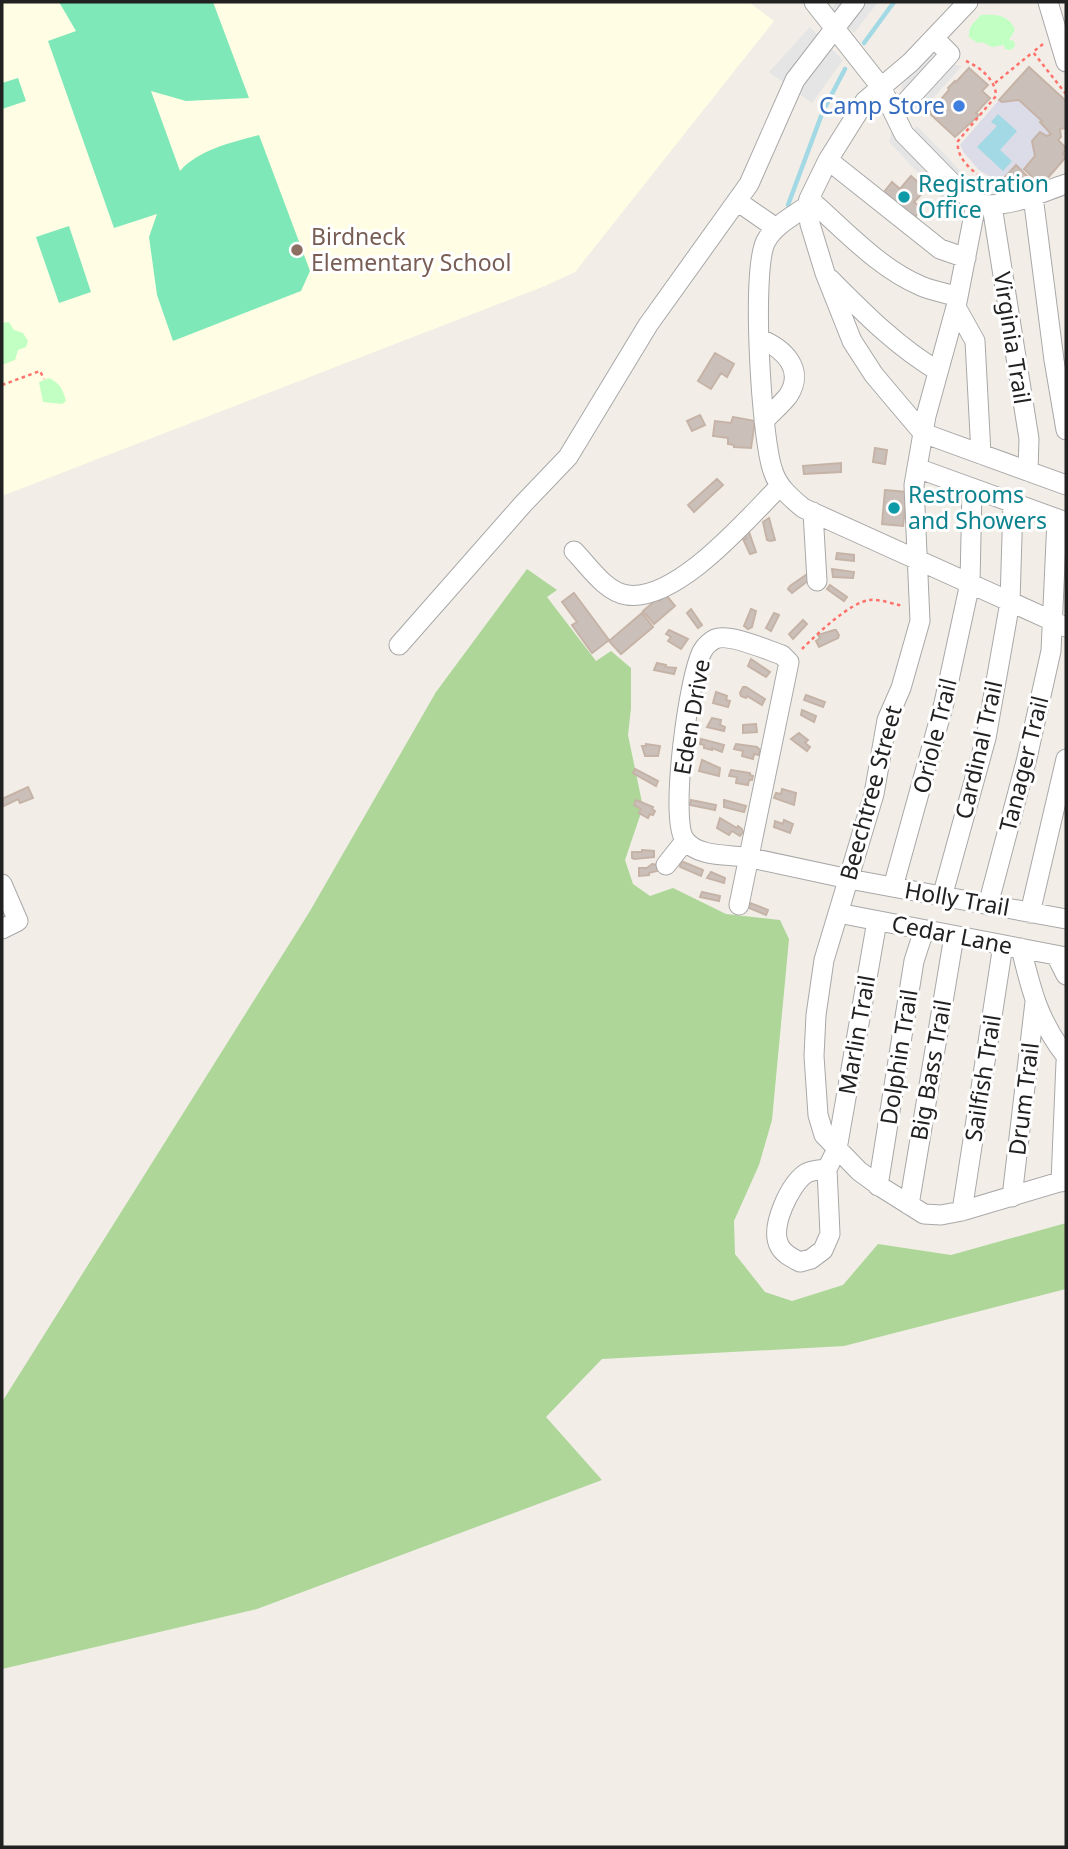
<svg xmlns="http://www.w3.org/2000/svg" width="1068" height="1849" viewBox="0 0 1068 1849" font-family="'Noto Sans',sans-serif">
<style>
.education{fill:#fffde3}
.forest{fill:#add698}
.park{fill:#c1ffc3}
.pitch{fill:#7ee8b9}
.parking{fill:#e5e5e5}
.plaza{fill:#dbdce8}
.water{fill:#a3d9e4}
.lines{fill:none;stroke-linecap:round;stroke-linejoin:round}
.stream{stroke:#a3d9e4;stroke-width:4.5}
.building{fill:#cbc0b9;stroke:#c6b3a7;stroke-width:2}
.minor-casing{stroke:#a8a8a8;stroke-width:21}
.path{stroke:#ff726b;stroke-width:2.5;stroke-dasharray:3.5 3.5;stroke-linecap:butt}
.minor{stroke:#fff;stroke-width:19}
.shop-dot{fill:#3f7fe0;stroke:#fff;stroke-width:2.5}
.culture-dot{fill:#0f9aa8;stroke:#fff;stroke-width:2.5}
.education-dot{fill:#8d6e63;stroke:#fff;stroke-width:2.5}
.labels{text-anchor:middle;stroke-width:6;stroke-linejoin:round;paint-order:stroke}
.shop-label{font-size:23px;fill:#366cbe;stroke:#fff;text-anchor:end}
.culture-label{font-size:23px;fill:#0d838f;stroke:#fff;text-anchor:start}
.education-label{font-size:23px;fill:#785e54;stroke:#fff;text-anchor:start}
.street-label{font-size:23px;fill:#212121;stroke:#fff}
</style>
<rect width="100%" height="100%" fill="#f2eee7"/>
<path class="education" d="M2 2H749L774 21 575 272 545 286 2 496Z"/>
<path class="forest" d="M527 569 557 590 547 597 596 661 611 651 631 668V708L628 735 643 807 625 860 633 884 650 896 673 888 726 914 780 920 789 939 772 1120 759 1165 734 1221 735 1254 765 1292 792 1301 843 1285 878 1244 951 1255 1066 1223V1289L844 1346 602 1359 546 1417 602 1480 257 1609 2 1669V1402L310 911 436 692Z"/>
<path class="park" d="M981 15C995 14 1009 14 1015 30L1009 40 1014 41 1015 46 1011 50 1005 49 1004 45 992 47 982 42 978 43 969 37C968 25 975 22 981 15Z
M9 322 14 330 23 333 28 341 26 347 18 350 15 360 2 365V323Z
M49 378C60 383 63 390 66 401L62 404 43 402 39 382Z"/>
<path class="pitch" d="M59 2H213L249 98 186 101 151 91 180 171C200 149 231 143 259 135L310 271 301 291 173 341 157 295 149 237 157 214 114 228 48 41 76 31Z
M18 78 26 101 2 109V83Z
M69 226 91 292 59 303 36 237Z"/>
<path class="parking" d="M837 2H878L854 33 830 10Z
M810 27 843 60 812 103 769 72Z
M937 46 944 63 962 66 918 115 907 114 901 86Z
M917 126 971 182 965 187 911 132Z
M892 131 958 203 955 217 946 202 889 142Z"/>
<path class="plaza" d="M999 100 1002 102 1019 100 1042 121 1041 123 1051 134 1047 136 1040 133 1032 141 1035 155 1023 168 1025 171 1023 172 1016 166 1009 180 1005 182H999L979 170 964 153 960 145Z"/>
<path class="water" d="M998 114 1017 131 1000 150 1012 161 1003 171 977 147 997 126 991 122Z"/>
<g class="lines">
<path class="stream" d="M864 43 894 2
M788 205 823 111 845 69"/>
</g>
<path class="building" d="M1029 67 1066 101V128L1060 129 1061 137 1058 140 1066 148 1063 154 1066 157 1046 180 1037 182 1024 169 1035 156 1032 141 1040 132 1047 136 1051 134 1040 122 1042 121 1019 100 1002 102 999 100Z
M969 68 988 85 982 91 990 98 976 113 979 115 955 137 929 113 949 90 948 88 955 81 956 82Z
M1016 165 1028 177 1017 188 1005 177Z
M911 176 926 189 914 202 922 209 914 218 884 192 892 182 900 189Z
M715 353 734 364 727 377 721 373 711 389 698 381Z
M700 415 705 425 692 431 687 421Z
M733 417 755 421 751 448 734 447V445L728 444V438L713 436 715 421 731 423Z
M875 448 887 450 885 464 873 462Z
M841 463V472L804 474 803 466Z
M717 479 723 485 694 512 688 505Z
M885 490 907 492 903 526 882 524Z
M769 518 775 540 770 541 767 540 763 522Z
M749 532 756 552 750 554 743 539H746L744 534Z
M837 553 854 555V561L836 559Z
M832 569 854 572 853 578 833 577Z
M806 575 809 580 792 593 788 589 790 586Z
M830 585 847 597 844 601 827 589Z
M574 593 609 640 592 653 572 625 577 622 562 602Z
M666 595 675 606 654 624 643 611 657 599 659 601Z
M691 609 702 625 698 628 687 613Z
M751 609 756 611 752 627 748 629 744 626Z
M642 613 653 627 621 654 609 641Z
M774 613 779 615 771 631 766 628Z
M803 620 807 624 793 639 789 634Z
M669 630 688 639 681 649 668 641 671 637 666 634Z
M834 630H836L839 635 838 638 819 647 816 641 820 638 818 635Z
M751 659 770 672 766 677 748 666Z
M657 663 666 665 665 667 676 668 674 674 654 670Z
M743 687H746L765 699 762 705 747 696 746 698 741 696 740 693Z
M716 692 727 696 726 700 730 701 728 707 713 703Z
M806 695 825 702 823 707 804 700Z
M802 710 816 716 814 722 801 715Z
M712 718 721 720 720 725 725 727 724 731 707 727Z
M756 724 757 732 743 733V725Z
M799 733 808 740 805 743 810 747 807 751 791 739Z
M701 739 724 745 722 752 712 748V750L704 748V745L700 744Z
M646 744 660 746 658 756H645L642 746H646Z
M736 744 757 747 760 750 759 755 754 754 753 759 742 756 743 751 734 749Z
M702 760 720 768 719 776 699 771Z
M635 769 658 781 656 786 633 773Z
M731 770 750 773V775L753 776 752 780H749L748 785 736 783 737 777 729 776Z
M28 787 33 798 20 803 18 799 2 807V799Z
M782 789 796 793 794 805 774 798 776 793 781 794Z
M636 800 653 807 652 809 655 811 653 815 650 814 648 818 639 813 641 809 634 805Z
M691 800 716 805 715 810 690 805Z
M724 800 746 806 744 812 724 807Z
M720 818 737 828 738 826 742 829 743 832 740 836 732 831 729 835 717 828Z
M784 820 793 824 790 833 774 827 775 821 783 824Z
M642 850 654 851V857L634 859 632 858V852H642Z
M681 861 703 870 701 876 680 867Z
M652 864 659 865 660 870 649 873V875L639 876V868H647Z
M711 872 725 878 724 883 707 878Z
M702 892 720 896 719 901 700 897Z
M750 903 768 910 766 915 749 908Z"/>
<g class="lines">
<g class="minor-casing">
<path id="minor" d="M814 2 881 87 904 134 955 186 976 204
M968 2 911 62 865 101 828 160 809 199 807 206 810 224 825 273 852 341 874 375 923 433 1066 485
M1048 2 1066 62
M895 114 950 54 934 38
M828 160 940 249 966 258
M1033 196 1054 360 1066 430
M809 199C844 229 878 268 921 286 933 291 946 293 958 297
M737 201 776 228
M976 204 956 307 926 416 914 485 920 621 901 688 887 720 874 794 824 960 816 1015 814 1056 818 1115 824 1135 859 1171 881 1187 924 1214 941 1215 962 1211 1066 1180
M980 204C1010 208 1039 193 1066 184
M807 206C793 216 775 225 766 241 751 269 761 438 773 471 778 487 790 497 803 508L1066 627
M992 206 1029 439 1028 471
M830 279C864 313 897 347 938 371
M956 307 975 341 981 454
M760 339C783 348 806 369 788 396 781 405 771 413 764 421
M917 468 1066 522
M813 512 817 581
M574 551C588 565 605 592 627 595 677 602 747 519 780 486
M399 645 523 504 568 457 648 325 749 184 795 80 855 2
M666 865 685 841
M2 884 18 921 2 929
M893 887 944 703 970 583 972 488
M942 897 986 738 1010 602 1013 503
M739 905 789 662 782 655C767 650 729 633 715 639 711 641 705 646 703 650 689 672 669 820 685 840 698 858 731 854 751 858L849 879 1066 919
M988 905 1027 758 1051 651 1057 519
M838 913 1066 957
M1030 913 1066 759
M1021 948C1031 990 1039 1022 1066 1056
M1056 955 1066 975
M827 1169C820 1170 811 1170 805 1174 790 1185 770 1226 779 1245 783 1254 792 1258 800 1262L811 1259 823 1250 830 1234 827 1169 837 1149 877 921
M1061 1182 1066 1062
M878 1186 914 961 924 930
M1012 1197 1035 1002
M909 1205 954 936
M962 1211 1003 945"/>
</g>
<path class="path" d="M1043 44 1033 52 1066 94
M966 61C980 67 996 80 996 96L958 141C955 162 981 178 997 186
M995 83 1033 52
M2 385 40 371 44 379
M802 649C816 635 850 602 870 600 880 599 893 604 903 606"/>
<use href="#minor" class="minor"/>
</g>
<circle class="shop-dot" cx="959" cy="106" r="7"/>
<g class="culture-dot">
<circle cx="904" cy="197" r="7"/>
<circle cx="894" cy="508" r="7"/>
</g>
<circle class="education-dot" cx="297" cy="250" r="7"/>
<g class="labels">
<g class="shop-label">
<text x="945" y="114">Camp Store</text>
</g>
<g class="culture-label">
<text x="918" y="192">Registration<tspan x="918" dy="26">Office</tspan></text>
<text x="908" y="503">Restrooms<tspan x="908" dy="26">and Showers</tspan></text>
</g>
<g class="education-label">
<text x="311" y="245">Birdneck<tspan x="311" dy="26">Elementary School</tspan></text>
</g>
<g class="street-label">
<text transform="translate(1012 338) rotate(81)" y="8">Virginia Trail</text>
<text transform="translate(692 717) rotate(-80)" y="8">Eden Drive</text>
<text transform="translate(935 736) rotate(-76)" y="8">Oriole Trail</text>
<text transform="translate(979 750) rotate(-77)" y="8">Cardinal Trail</text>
<text transform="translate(1024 764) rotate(-76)" y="8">Tanager Trail</text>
<text transform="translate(871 793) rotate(-75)" y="8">Beechtree Street</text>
<text transform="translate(957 899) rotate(10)" y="8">Holly Trail</text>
<text transform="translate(952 935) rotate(11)" y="8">Cedar Lane</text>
<text transform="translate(857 1035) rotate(-80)" y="8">Marlin Trail</text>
<text transform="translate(899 1057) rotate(-81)" y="8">Dolphin Trail</text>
<text transform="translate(931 1070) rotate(-80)" y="8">Big Bass Trail</text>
<text transform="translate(983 1078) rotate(-81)" y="8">Sailfish Trail</text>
<text transform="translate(1024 1099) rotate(-83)" y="8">Drum Trail</text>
</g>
</g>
<rect width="1068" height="1849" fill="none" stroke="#212121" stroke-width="7"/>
</svg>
